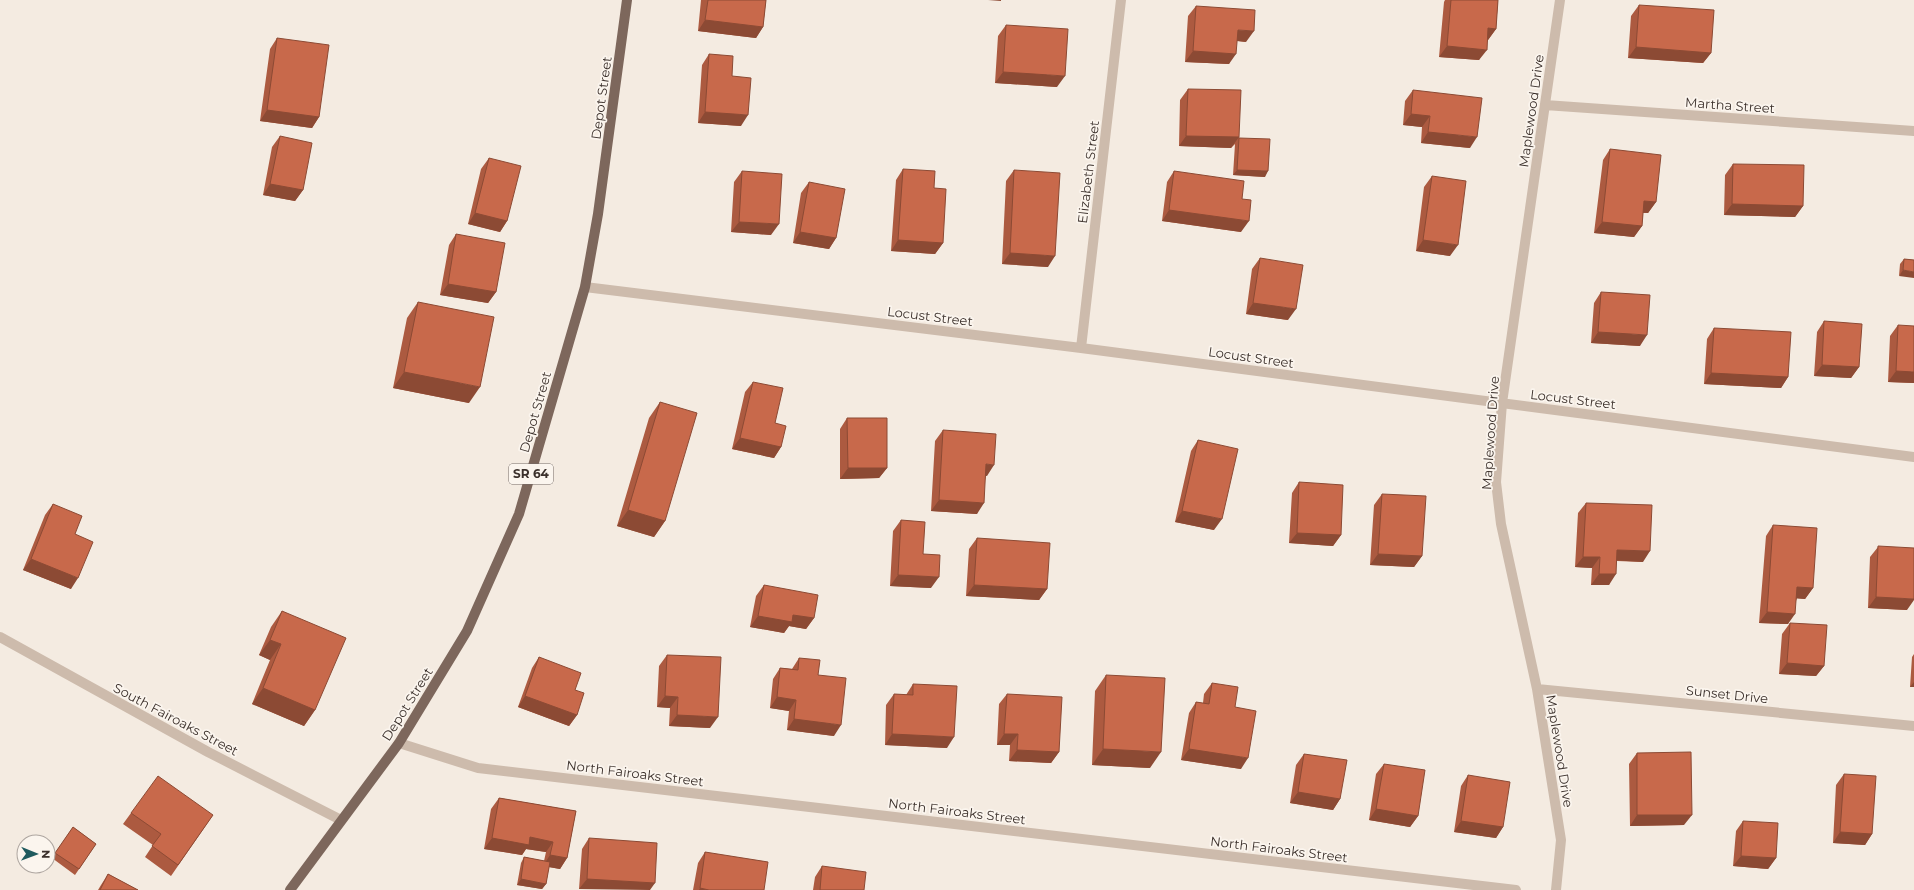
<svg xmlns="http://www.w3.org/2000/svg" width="1914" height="890" viewBox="0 0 1914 890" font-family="Montserrat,sans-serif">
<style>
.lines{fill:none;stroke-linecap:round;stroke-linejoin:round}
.minor{stroke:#cdbbac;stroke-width:10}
.primary{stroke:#7d675c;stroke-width:10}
.wall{fill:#ac5a40}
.shaded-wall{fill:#8c4a34}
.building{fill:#c8694b;stroke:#8c4a34}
.labels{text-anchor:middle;stroke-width:3.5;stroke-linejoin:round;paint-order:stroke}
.shield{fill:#fbf5ee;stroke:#756b66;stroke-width:1}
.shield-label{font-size:12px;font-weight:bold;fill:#3b302b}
.street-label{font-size:13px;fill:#3b302b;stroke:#fbf5ee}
</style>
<rect width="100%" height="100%" fill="#f4ebe1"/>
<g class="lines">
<path class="minor" d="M1545 105 1914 131
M585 287 1081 348 1914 457
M1081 348 1121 0
M0 637 208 752 341 820
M1537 689 1914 726
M399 743 478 768 1516 890
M1556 890 1561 840 1537 689 1501 524 1496 482 1502 403 1560 0"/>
<path class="primary" d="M290 890 399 743 467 631 519 514 585 287 598 214 627 0"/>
</g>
<path class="wall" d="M701 0H766L763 27 756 38 698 31Z
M1445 0H1498L1496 29 1488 40 1479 60 1439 57 1444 2Z
M1639 5 1711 53 1703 63 1628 58 1631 16Z
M1196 6 1246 42 1237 41 1229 64 1185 62 1188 16Z
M1006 25 1057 87 995 83 998 36Z
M277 38 319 117 312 128 260 121 270 49Z
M709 54 732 76 741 126 698 123 702 65Z
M1188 89 1239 137 1265 177 1233 175 1235 144 1231 148 1179 146 1180 100Z
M1413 90 1470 148 1421 143 1422 127 1403 125 1405 101Z
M280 136 303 190 295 201 263 195 272 147Z
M1610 149 1656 202 1648 213H1643L1642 226 1634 237 1594 233 1603 160Z
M489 158 507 221 500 232 468 224 481 169Z
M1733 164 1803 206 1795 217 1724 215 1725 175Z
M903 169 934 188 943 243 935 254 891 251 896 180Z
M1014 170 1048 267 1002 264 1006 181Z
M742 171 771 235 731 232 734 182Z
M1174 171 1242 199 1241 232 1162 221 1167 182Z
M1432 176 1450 256 1416 251 1424 187Z
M809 182 836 238 829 249 793 243 801 193Z
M456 234 496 292 488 303 440 295 449 245Z
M1260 258 1288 320 1246 314 1252 269Z
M1904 259 1914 260 1899 276 1900 264Z
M1601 292 1640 346 1591 343 1594 303Z
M418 302 469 403 393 388 407 318Z
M1824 321 1859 367 1851 378 1814 376 1817 332Z
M1898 325 1914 383 1888 382 1890 336Z
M1714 328 1788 377 1781 388 1704 384 1707 339Z
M753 382 775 423 781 447 774 458 732 449 745 392Z
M660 402 665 521 654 537 617 526 649 418Z
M847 418 887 468 879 478 840 479V429Z
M943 430 987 476H986L977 514 931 511 935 441Z
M1198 440 1214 530 1175 522 1191 451Z
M1299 482 1341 535 1333 546 1289 543 1292 493Z
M1382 494 1422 556 1414 567 1370 565 1374 505Z
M1586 503 1643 562 1617 561 1609 585H1591L1592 568 1575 567 1578 513Z
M53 504 75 534 71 589 23 570 45 515Z
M901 520 923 554 931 588 890 586 893 531Z
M1773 525 1813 588 1805 599 1797 598 1788 624 1759 623 1766 536Z
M977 538 1047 589 1039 600 966 596 969 549Z
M1878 547 1907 610 1868 608 1870 557Z
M764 585 814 618 806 629 789 626 784 633 750 627 756 596Z
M282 611 315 710 304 726 252 704 270 660 259 655 271 627Z
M1790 623 1824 666 1816 676 1779 674 1782 634Z
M1914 654V687H1910L1912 657Z
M667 655 710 728 669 726 670 708 657 707 659 666Z
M539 657 575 690 577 715 569 726 518 707 532 668Z
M799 658 818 675 834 736 787 730 789 711 770 708 773 679 780 668 792 669Z
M1106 675 1150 768 1092 765 1095 691Z
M1212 683 1235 707 1241 769 1181 760 1189 713 1196 702 1203 703 1204 694Z
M913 684 947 748 885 745 886 705 894 694 906 695Z
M1007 694 1059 752 1051 763 1009 761 1010 745H997L999 704Z
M1637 753 1684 825 1630 826 1629 764Z
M1304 754 1340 799 1333 810 1290 803 1296 765Z
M1384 764 1418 816 1410 827 1369 820 1376 774Z
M1844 774 1872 834 1865 845 1833 843 1836 785Z
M1468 775 1503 827 1496 838 1454 832 1461 786Z
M499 798 576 811 567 858 560 869 549 867 546 884 542 889 517 885 521 863 524 857 544 861 546 852 526 849 522 855 484 849 491 809Z
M131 813 213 815 171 876 145 857 153 845 123 824Z
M1743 821 1776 858 1768 869 1733 866 1736 831Z
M73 827 96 844 75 875 52 858Z
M589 838 655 883 579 889 582 849Z
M705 852 764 890H693L698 863Z
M822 866 864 890H813L815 877Z
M108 874 138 890H98L101 885Z"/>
<path class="shaded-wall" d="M988 0H1001V1Z
M705 20 763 27 756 38 698 31Z
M1488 28 1496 29 1488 40 1481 39Z
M1238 30 1254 31 1246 42 1230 40Z
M1447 46 1487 50 1479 60 1439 57Z
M1636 47 1711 53 1703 63 1628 58Z
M1193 51 1236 54 1229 64 1185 62Z
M1003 72 1065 76 1057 87 995 83Z
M267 110 319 117 312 128 260 121Z
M705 112 748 115 741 126 698 123Z
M1411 114 1430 116 1422 127 1403 125Z
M1428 132 1477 137 1470 148 1421 143Z
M1186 136 1239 137 1231 148 1179 146Z
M1237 170 1268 171 1265 177 1233 175Z
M270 184 303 190 295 201 263 195Z
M1644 201 1656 202 1648 213 1636 212Z
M1732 204 1803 206 1795 217 1724 215Z
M1169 210 1249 221 1241 232 1162 221Z
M475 213 507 221 500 232 468 224Z
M739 222 779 224 771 235 731 232Z
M1602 222 1642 226 1634 237 1594 233Z
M800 232 836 238 829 249 793 243Z
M898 240 943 243 935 254 891 251Z
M1423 240 1458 245 1450 256 1416 251Z
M1010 253 1055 256 1048 267 1002 264Z
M1903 270 1914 272V278L1899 276Z
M448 284 496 292 488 303 440 295Z
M1253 303 1296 309 1288 320 1246 314Z
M1598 332 1647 335 1640 346 1591 343Z
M1822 365 1859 367 1851 378 1814 376Z
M1896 371 1914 372V383L1888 382Z
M404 372 480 387 469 403 393 388Z
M1711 373 1788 377 1781 388 1704 384Z
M740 438 781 447 774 458 732 449Z
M986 464 994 465 987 476 979 475Z
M848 468H887L879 478 840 479Z
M939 500 984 503 977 514 931 511Z
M628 510 665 521 654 537 617 526Z
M1182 511 1222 519 1214 530 1175 522Z
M1297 533 1341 535 1333 546 1289 543Z
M1617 550 1650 551 1643 562 1610 560Z
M1378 554 1422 556 1414 567 1370 565Z
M1583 557H1600L1592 568 1575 567Z
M31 559 78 578 71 589 23 570Z
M1599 574H1616L1609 585H1591Z
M898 575 939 577 931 588 890 586Z
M974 585 1047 589 1039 600 966 596Z
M1797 587 1813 588 1805 599 1790 598Z
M1876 597 1914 599V600L1907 610 1868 608Z
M1767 612 1795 614 1788 624 1759 623Z
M793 615 814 618 806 629 789 626 784 633 750 627 758 616Z
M270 640 281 644 270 660 259 655Z
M1787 663 1824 666 1816 676 1779 674Z
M1914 682V687H1910Z
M263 688 315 710 304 726 252 704Z
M525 696 577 715 569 726 518 707Z
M665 696 678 697 670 708 657 707Z
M777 697 796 700 789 711 770 708Z
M677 715 718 717 710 728 669 726Z
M794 719 841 725 834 736 787 730Z
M892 734 954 737 947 748 885 745Z
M1004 734H1018L1010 745H997Z
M1103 749 1161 752 1150 768 1092 765Z
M1189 749 1248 758 1241 769 1181 760Z
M1017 750 1059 752 1051 763 1009 761Z
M1298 792 1340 799 1333 810 1290 803Z
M1376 809 1418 816 1410 827 1369 820Z
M1637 815H1692L1684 825 1630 826Z
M1461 821 1503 827 1496 838 1454 832Z
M1840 832 1872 834 1865 845 1833 843Z
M530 837 553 842 546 852 526 849 522 855 484 849 492 838Z
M550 855 567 858 560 869 543 866Z
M1741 856 1776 858 1768 869 1733 866Z
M521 879 546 884 542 889 517 885Z
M587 879 655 883 650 890 579 889Z
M700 888 709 890H699Z"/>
<path class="building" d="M708 0H766L763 27 705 20Z
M1451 0H1498L1496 29 1488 28 1487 50 1447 46Z
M1639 5 1714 10 1711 53 1636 47Z
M1196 6 1255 10 1254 31 1238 30 1236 54 1193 51Z
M1006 25 1068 29 1065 76 1003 72Z
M277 38 329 45 319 117 267 110Z
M709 54 733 56 732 76 751 78 748 115 705 112Z
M1188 89 1241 90 1239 137 1186 136Z
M1413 90 1482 98 1477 137 1428 132 1430 116 1411 114Z
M280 136 312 143 303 190 270 184Z
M1239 138 1270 139 1268 171 1237 170Z
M1610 149 1661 155 1656 202 1644 201 1642 226 1602 222Z
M489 158 521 166 507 221 475 213Z
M1733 164 1804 165 1803 206 1732 204Z
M903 169 935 171 934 188 946 189 943 243 898 240Z
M1014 170 1060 173 1055 256 1010 253Z
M742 171 782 174 779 224 739 222Z
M1174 171 1244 181 1242 199 1251 200 1249 221 1169 210Z
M1432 176 1466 181 1458 245 1423 240Z
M809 182 845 189 836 238 800 232Z
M456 234 505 243 496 292 448 284Z
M1260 258 1303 265 1296 309 1253 303Z
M1904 259 1914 260V272L1903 270Z
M1601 292 1650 295 1647 335 1598 332Z
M418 302 494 317 480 387 404 372Z
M1824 321 1862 324 1859 367 1822 365Z
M1898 325 1914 326V372L1896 371Z
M1714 328 1791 332 1788 377 1711 373Z
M753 382 783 388 775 423 786 426 781 447 740 438Z
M660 402 697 413 665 521 628 510Z
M847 418H887V468H848Z
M943 430 996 434 994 465 986 464 984 503 939 500Z
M1198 440 1238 449 1222 519 1182 511Z
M1299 482 1343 485 1341 535 1297 533Z
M1382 494 1426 496 1422 556 1378 554Z
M1586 503 1652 505 1650 551 1617 550 1616 574H1599L1600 557H1583Z
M53 504 82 516 75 534 93 542 78 578 31 559Z
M901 520 925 522 923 554 940 555 939 577 898 575Z
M1773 525 1817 528 1813 588 1797 587 1795 614 1767 612Z
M977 538 1050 543 1047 589 974 585Z
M1878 546 1914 548V599L1876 597Z
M764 585 818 595 814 618 793 615 792 622 758 616Z
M282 611 346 638 315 710 263 688 281 644 270 640Z
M1790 623 1827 625 1824 666 1787 663Z
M667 655 721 657 718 717 677 715 678 697 665 696Z
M539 657 581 673 575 690 584 693 577 715 525 696Z
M799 658 820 660 818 675 846 678 841 725 794 719 796 700 777 697 780 668 798 670Z
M1106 675 1165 678 1161 752 1103 749Z
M1212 683 1238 687 1235 707 1256 711 1248 758 1189 749 1196 702 1209 704Z
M913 684 957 686 954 737 892 734 894 694 913 695Z
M1007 694 1062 697 1059 752 1017 750 1018 734H1004Z
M1691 752 1692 815H1637V753Z
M1304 754 1347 760 1340 799 1298 792Z
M1384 764 1425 770 1418 816 1376 809Z
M1844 774 1876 776 1872 834 1840 832Z
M1468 775 1510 782 1503 827 1461 821Z
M158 776 213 815 178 865 152 846 161 834 131 813Z
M499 798 576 811 567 858 550 855 553 842 530 837 529 845 492 838Z
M1743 821 1778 823 1776 858 1741 856Z
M73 827 96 844 79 869 55 853Z
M589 838 657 843 655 883 587 879Z
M705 852 768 862 764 890H709L700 888Z
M524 857 550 862 546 884 521 879Z
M822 866 866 872 864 890H820Z
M108 874 138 890H100Z"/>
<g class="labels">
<rect class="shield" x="509" y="464" width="44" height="20" rx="3"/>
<g class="shield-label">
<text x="531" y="478">SR 64</text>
</g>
<g class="street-label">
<text transform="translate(601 98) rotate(-82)" y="5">Depot Street</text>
<text transform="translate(1730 105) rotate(4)" y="5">Martha Street</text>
<text transform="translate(1531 111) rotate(-82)" y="5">Maplewood Drive</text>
<text transform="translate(1088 172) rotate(-83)" y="5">Elizabeth Street</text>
<text transform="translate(930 316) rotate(7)" y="5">Locust Street</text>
<text transform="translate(1251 357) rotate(8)" y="5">Locust Street</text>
<text transform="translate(1573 399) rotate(7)" y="5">Locust Street</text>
<text transform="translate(535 412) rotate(-74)" y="5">Depot Street</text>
<text transform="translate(1490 433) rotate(-86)" y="5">Maplewood Drive</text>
<text transform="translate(1727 694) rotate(6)" y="5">Sunset Drive</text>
<text transform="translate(407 704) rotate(-58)" y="5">Depot Street</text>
<text transform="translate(176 719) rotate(28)" y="5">South Fairoaks Street</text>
<text transform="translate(1560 751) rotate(81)" y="5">Maplewood Drive</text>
<text transform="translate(635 773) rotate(7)" y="5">North Fairoaks Street</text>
<text transform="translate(957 811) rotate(7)" y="5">North Fairoaks Street</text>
<text transform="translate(1279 849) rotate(7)" y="5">North Fairoaks Street</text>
</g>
</g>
<g transform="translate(36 854) rotate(91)"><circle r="19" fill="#fbf5ee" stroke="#aea6a0"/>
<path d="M0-3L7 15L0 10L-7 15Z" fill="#1f5a5e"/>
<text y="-6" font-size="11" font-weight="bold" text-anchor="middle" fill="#3b302b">N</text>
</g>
</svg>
